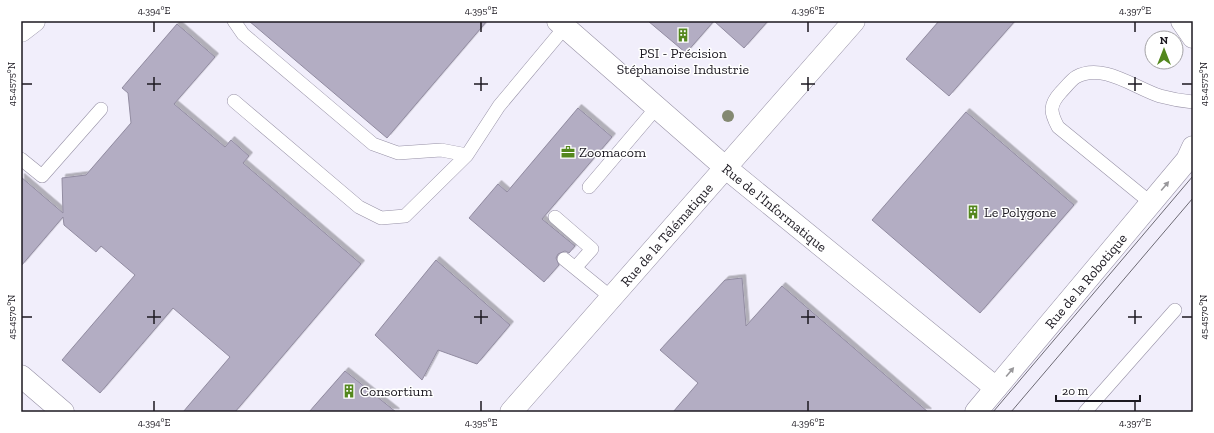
<svg xmlns="http://www.w3.org/2000/svg" width="1214" height="433" viewBox="0 0 1214 433" font-family="'Zilla Slab',serif">
<style>
.building{fill:#b3adc3;stroke:#928ca1;filter:url(#shadow)}
.lines{fill:none;stroke-linecap:round;stroke-linejoin:round}
.lane-casing{stroke:#9791a6;stroke-width:14}
.street-casing{stroke:#9791a6;stroke-width:23}
.secondary-casing{stroke:#9791a6;stroke-width:23}
.lane{stroke:#fff;stroke-width:13}
.street{stroke:#fff;stroke-width:22}
.secondary{stroke:#fff;stroke-width:22}
.tram{stroke:#6d6a74;stroke-width:1}
.tree{fill:#848972}
.oneway{fill:#99989b}
.ticks{fill:none;stroke:#1c1921;stroke-width:1.5}
.labels{text-anchor:middle;stroke-width:3;stroke-linejoin:round;paint-order:stroke}
.poi-label{font-size:14px;fill:#1c1921;stroke:#fff;text-anchor:start}
.street-label{font-size:14px;fill:#1c1921;stroke:#fff}
.neatline{fill:none;stroke:#1c1921;stroke-width:1.5}
.ticks-label{font-size:10px;text-anchor:middle;fill:#1c1921}
</style>
<defs>
<filter id="shadow"><feDropShadow dx="3.5" dy="-3.5" stdDeviation="0" flood-color="#0004"/></filter>
</defs>
<rect width="100%" height="100%" fill="#f1eefb"/>
<path class="building" d="M249 21H487L387 138Z
M648 21H768L744 48 714 21 686 53Z
M939 21H1015L949 96 906 59Z
M177 24 215 57 174 104 225 147 231 140 249 156 243 163 361 264 235 412H183L230 357 173 308 100 393 62 360 135 275 101 246 96 252 64 225 63 217 21 266V177L63 213 62 178 86 175 131 123 128 93 122 88Z
M578 108 612 137 542 219 575 246 569 253 565 251 558 254 556 258 559 265 544 282 469 218 498 184 507 192Z
M966 112 1074 205 980 313 872 220Z
M436 260 510 325 477 364 438 350 422 380 375 335Z
M742 278 746 326 782 286 928 412H673L698 383 660 350 725 280Z
M345 371 396 412H309Z"/>
<g class="lines">
<g class="lane-casing">
<path id="lane" d="M234 21 243 34 373 144 398 153 441 150 467 155 499 106 565 27
M234 101 359 207 381 218 405 216 467 155
M21 159 42 176 101 109
M589 187 657 107
M1151 203 1058 127C1050 112 1049 105 1061 92 1066 87 1071 80 1076 77 1102 62 1135 88 1160 96 1171 99 1182 101 1193 102
M555 217 592 249 575 268
M564 259 612 298
M1085 412 1175 310"/>
</g>
<g class="street-casing">
<g id="street">
<path id="s1" d="M558 21 726 168 996 388"/>
<path d="M1182 21 1193 37"/>
<path d="M21 376 63 412"/>
<path id="s2" d="M511 412 854 21"/>
<path id="s3" d="M976 412 1187 160 1193 147"/>
</g>
</g>
<g class="secondary-casing">
<path id="secondary" d="M21 31 34 21"/>
</g>
<use href="#lane" class="lane"/>
<use href="#street" class="street"/>
<use href="#secondary" class="secondary"/>
<path class="tram" d="M993 412 1193 176
M1011 412 1193 198"/>
</g>
<circle class="tree" cx="728" cy="116" r="6"/>
<defs><path id="oneway-solid" d="M-6-.8H1V-3.2L6.5 0L1 3.2V.8H-6Z"/></defs>
<g class="oneway">
<use href="#oneway-solid" transform="translate(1165 186) rotate(-50)"/>
<use href="#oneway-solid" transform="translate(1010 372) rotate(-50)"/>
</g>
<path class="ticks" d="M154 22V32M481 22V32M808 22V32M1135 22V32M154 77V91M481 77V91M808 77V91M1135 77V91M22 84H32M147 84H161M474 84H488M801 84H815M1128 84H1142M1182 84H1192M154 310V324M481 310V324M808 310V324M1135 310V324M22 317H32M147 317H161M474 317H488M801 317H815M1128 317H1142M1182 317H1192M154 401V411M481 401V411M808 401V411M1135 401V411"/>
<defs>
<g id="building-bare" transform="scale(1.08)"><path d="M-4-6H4V6H1V3H-1V6H-4ZM-2.5-4.3h1.7v1.8h-1.7ZM.8-4.3h1.7v1.8H.8ZM-2.5-1h1.7V.8h-1.7ZM.8-1h1.7V.8H.8Z" fill="#53871d" stroke="#fff" stroke-width="2.5" paint-order="stroke"/></g>
<g id="office-bare" transform="scale(1.08)"><path d="M-6-3h4V-5.5h4V-3h4V5H-6ZM-1-4.5V-3h2v-1.5ZM-6 0V1H6V0Z" fill="#53871d" stroke="#fff" stroke-width="2.5" paint-order="stroke"/></g>
</defs>
<g fill-rule="evenodd">
<use href="#building-bare" x="683" y="35"/>
<use href="#office-bare" x="568" y="152"/>
<use href="#building-bare" x="973" y="212"/>
<use href="#building-bare" x="349" y="391"/>
</g>
<g class="labels">
<g class="poi-label">
<text x="683" y="58" text-anchor="middle">PSI - Précision<tspan x="683" dy="16">Stéphanoise Industrie</tspan></text>
<text x="579" y="157">Zoomacom</text>
<text x="984" y="217">Le Polygone</text>
<text x="360" y="396">Consortium</text>
</g>
<g class="street-label">
<text dy="5" stroke="none"><textPath href="#s1" startOffset="286">Rue de l'Informatique</textPath></text>
<text dy="5" stroke="none"><textPath href="#s2" startOffset="236">Rue de la Télématique</textPath></text>
<text dy="5" stroke="none"><textPath href="#s3" startOffset="171">Rue de la Robotique</textPath></text>
</g>
</g>
<rect width="1214" height="433" fill="none" stroke="#ffffff" stroke-width="44"/>
<g transform="translate(1164 50)"><circle r="19" fill="#ffffff" stroke="#a4a3a6"/>
<path d="M0-3L7 15L0 10L-7 15Z" fill="#53871d"/>
<text y="-6" font-size="11" font-weight="bold" text-anchor="middle" fill="#1c1921">N</text>
</g>
<path d="M1056 395v6h84v-6" fill="none" stroke="#1c1921" stroke-width="2"/>
<text x="1062" y="395" font-size="12" fill="#1c1921" stroke="#ffffff" stroke-width="3" paint-order="stroke">20 m</text>
<rect x="22" y="22" width="1170" height="389" class="neatline"/>
<g class="ticks-label">
<text x="154" y="14">4.394°E</text>
<text x="481" y="14">4.395°E</text>
<text x="808" y="14">4.396°E</text>
<text x="1135" y="14">4.397°E</text>
<text transform="translate(11 84) rotate(-90)" y="4">45.4575°N</text>
<text transform="translate(1203 84) rotate(-90)" y="4">45.4575°N</text>
<text transform="translate(11 317) rotate(-90)" y="4">45.4570°N</text>
<text transform="translate(1203 317) rotate(-90)" y="4">45.4570°N</text>
<text x="154" y="426">4.394°E</text>
<text x="481" y="426">4.395°E</text>
<text x="808" y="426">4.396°E</text>
<text x="1135" y="426">4.397°E</text>
</g>
</svg>
